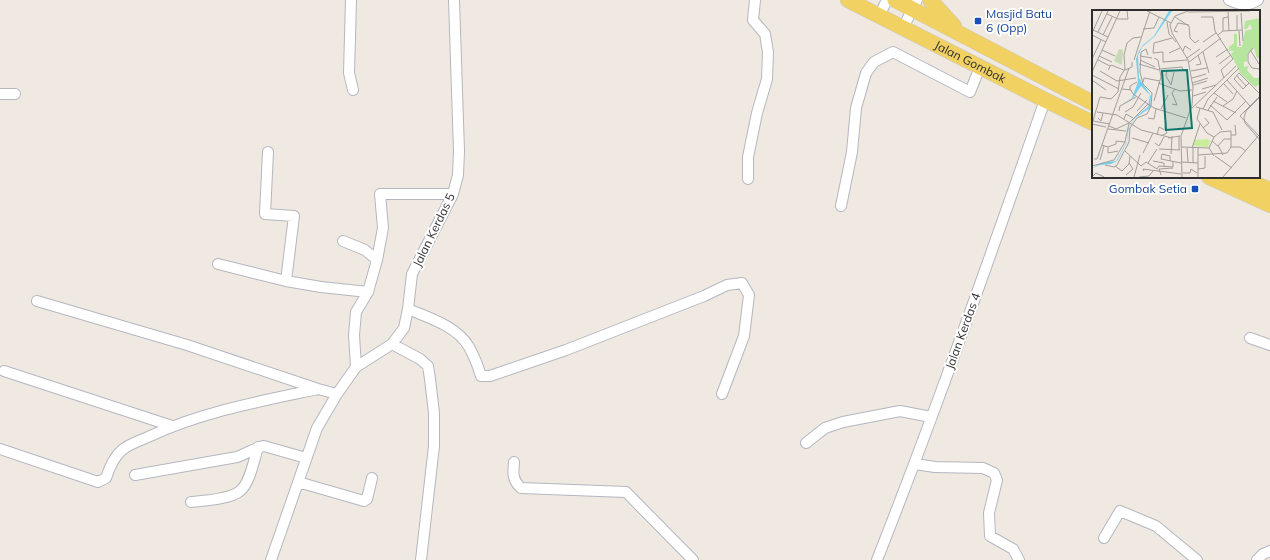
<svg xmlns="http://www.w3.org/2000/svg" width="1270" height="560" viewBox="0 0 1270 560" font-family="Mulish,sans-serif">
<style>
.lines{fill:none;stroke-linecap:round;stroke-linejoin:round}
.minor-casing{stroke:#b4b7c1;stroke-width:12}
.primary-casing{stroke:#c9c9c9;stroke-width:16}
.minor{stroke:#fff;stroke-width:10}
.primary{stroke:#f2d163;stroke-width:15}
.transit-dot{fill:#1a4fb4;stroke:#fff;stroke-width:1.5}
.labels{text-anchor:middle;stroke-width:4;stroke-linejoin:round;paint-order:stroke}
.transit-label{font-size:12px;fill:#164399;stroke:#fff;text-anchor:start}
.street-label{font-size:12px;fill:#2e2e2e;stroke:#fff}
.inset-road{fill:none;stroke:#a29e99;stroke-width:1}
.view{fill:#0f766e;fill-opacity:0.15;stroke:#0f766e;stroke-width:2}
.inset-edge{fill:none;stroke:#2e2e2e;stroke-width:2}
</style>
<rect width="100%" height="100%" fill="#efe9e1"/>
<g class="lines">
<g class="minor-casing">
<path id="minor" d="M351 0 349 73 353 90
M1229 0C1240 5 1247 7 1258 0
M879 16 887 0
M903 28 917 0
M0 94H15
M268 152 265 214 294 216 286 281
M748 179V157L757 113 767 79 768 52 765 34 753 20 755 0
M841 206 852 152 856 108 866 73 874 62 893 52 970 92 980 67
M343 241 365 250 377 260 368 292 356 312 354 335 356 367
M377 260 383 228 380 194H453
M218 264 286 281 321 287 368 292
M37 301 187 345 318 389 337 394
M408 309C429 318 457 326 469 347 474 356 478 366 481 376H490L566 350 704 296 727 285 742 283 749 295 744 336 722 394
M1250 338 1270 345
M392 344 420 359 428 366 430 379 434 413V446L421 560
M4 371 172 426
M806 443 825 428 843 422 900 411 931 417
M0 449 98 482 106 478C109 469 113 458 121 451 128 444 139 441 148 437 201 412 261 401 318 389
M514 462C513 473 512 480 521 488L626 492 693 560
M915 464 935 467 983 468 994 473 997 480 989 513 990 536 1013 549 1019 560
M135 475 237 457C246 454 254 448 264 446L306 458
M298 482 364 501 367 499 372 478
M191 502C203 501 231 499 240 491 250 483 254 460 258 447
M1104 538 1120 511 1156 526 1197 560
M271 560 317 428 337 394 356 367 392 344 404 328 408 309 412 274 453 194 458 175 459 151 454 0
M877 560C937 408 991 254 1045 100
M1257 560 1263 554 1270 551"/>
</g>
<g class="primary-casing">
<g id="primary">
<path id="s1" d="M848 0 1045 100 1093 123"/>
<path d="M895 0 1093 103"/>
<path d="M930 0 954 26"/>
<path d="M1209 177 1270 205"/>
<path d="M1241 177 1270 190"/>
</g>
</g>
<use href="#minor" class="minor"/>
<use href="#primary" class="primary"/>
</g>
<g class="transit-dot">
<rect x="974" y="17" width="8" height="8" rx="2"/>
<rect x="1191" y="185" width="8" height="8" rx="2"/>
</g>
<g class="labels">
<g class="transit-label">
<text x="986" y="18">Masjid Batu<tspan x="986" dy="14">6 (Opp)</tspan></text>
<text x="1187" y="193" text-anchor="end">Gombak Setia</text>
</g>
<g class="street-label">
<text dy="4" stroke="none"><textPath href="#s1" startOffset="137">Jalan Gombak</textPath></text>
<text transform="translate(434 230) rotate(-64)" y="4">Jalan Kerdas 5</text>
<text transform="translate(963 331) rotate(-70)" y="4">Jalan Kerdas 4</text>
</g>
</g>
<g transform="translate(1092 10)">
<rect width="168" height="168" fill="#efe9e1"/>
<path d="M168 8V48H165L162 38 155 44V51L152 52V57L157 56 155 60 162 68H168V74L163 77 148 63 139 44 142 41H137V37L142 33V24H145V37H150L153 21 160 19 158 14 155 19H152L153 11Z" fill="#b6e59e"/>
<path d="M27 39 31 40 30 55 22 51Z" fill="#c8d9b8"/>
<path d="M115 129 118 131 116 137 101 136 103 130Z" fill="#c9ec9a"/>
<path d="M77 1H80L63 26 50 37 46 46 47 68 59 86 58 98 43 108 37 117 35 132 25 151 19 154 8 155 0 158 9 153 24 151 35 131 36 118 43 107 56 97 58 85 49 76 41 88 30 94 40 88 46 72 44 49 47 41 51 35 62 26Z" fill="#75cff0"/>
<path class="inset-road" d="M55 1 79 13M96 2 158 1M136 2 137 21M149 3 151 31M15 4 26 9H36L35 1M145 5V20M83 7 97 16 98 28 103 33 107 30M109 7H121L123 21 141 49 129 60 132 68M75 12 77 24 84 32M51 19 62 18 67 7M1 20 16 27M131 21V8L136 7M147 21 148 36M6 22 16 1M86 22 82 21 86 13 97 15M0 23 10 1M0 25 14 32M11 25 20 7M126 25 131 21 150 20M80 28 62 33 61 43 71 42V52L95 50M111 32 124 23M161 38 156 44V52L160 58 168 59M10 40 23 46M91 41 93 36 99 40M159 41 167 54M111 42 117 63M77 43 88 38M7 46 20 52M48 46 60 48M124 47 136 39M62 48 66 50 69 67 62 91M95 48 108 39M0 49 9 30M6 50 18 56M42 50 58 1M48 50 63 57M97 52 129 28M47 54 67 60M127 54 139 45M104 55 109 54 106 45M67 59 90 57 91 61M16 60 19 55 32 60M33 60 40 57V52M75 60 74 66 79 75M8 61 25 71 44 68M99 61 115 58M0 62 28 1M0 65 27 79M145 66 154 76M100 68 114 64M0 70 14 80M135 70 158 96M51 72 52 68 68 71M66 73 88 81 100 80M100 73 116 68M131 73 141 84M157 73 151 79 142 69 147 63 168 84M79 75 82 62M101 75 115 71M30 79 39 80 41 84 62 98 94 108M110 79 124 75M38 80V76L45 72M122 83 135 92M101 86 114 82M168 86 148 106 168 127M168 87 154 101 152 108 153 113 168 130M121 91 144 103M80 94 85 95 80 83 83 79M118 95 135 110 154 91M131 96 141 89 145 81M104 97 121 102 130 120M108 98 105 109 115 123 122 127M69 99 76 85M111 99 116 89 147 58M116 100 125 87M27 101 28 96 44 87M45 101 55 90M97 101 144 56M5 102 25 105 49 120 80 128M33 102 41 97 49 83M6 108 9 111 11 103M56 108 62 109 64 99M32 109 34 104 41 108M1 111 18 114M0 114 8 87 19 89 26 82 28 67 33 59 32 45 35 33 41 28 49 27M0 114 14 117M17 116 24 119 37 113M111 118 117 113 113 108M16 119 34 121M65 125 67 117 73 120M139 125H144L143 115M69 126 75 123 73 118 74 112M87 126V140M40 128 57 133M76 128 88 126M120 131 127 137 131 145M63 133 67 136 72 127M10 135 16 137 24 134V131L33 132M126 136 132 129H139M16 137V143L26 141M90 137 117 138 122 146M139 137H148L154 141M95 138 96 152M100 138 108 114M101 138V153M67 139 88 140M33 141 49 156 54 152 65 159 67 156 81 157V151M51 143 61 123M79 144 80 126M106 145 135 143 139 137V121L128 122 122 127 117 138M123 146 140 158M2 149H5L37 58M8 150 12 136M61 151 72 153V156M78 151V146L70 144 69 149 89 153M89 152 106 153M56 153 65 139M13 155 22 157 25 155 37 132 38 118 45 108 55 104 59 96 60 83 51 74 48 62 49 42 54 39 56 45M0 156 22 150 33 132 37 113 56 94M23 156 30 161 37 154 38 146M106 159 113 158V146M52 161 51 159 89 164M91 163H98L99 159 105 163M34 165 41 159 37 153M69 165 67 159 81 158M0 167 4 163 12 167M42 167 48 145M47 167 57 166 61 161M90 167 89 126 100 95 101 77 96 50 80 23 78 15 83 6 96 1M106 167V138M131 167 167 125"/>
<path class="view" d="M95 60 100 118 74 120 70 61Z"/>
<rect width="168" height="168" class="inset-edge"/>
</g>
</svg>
